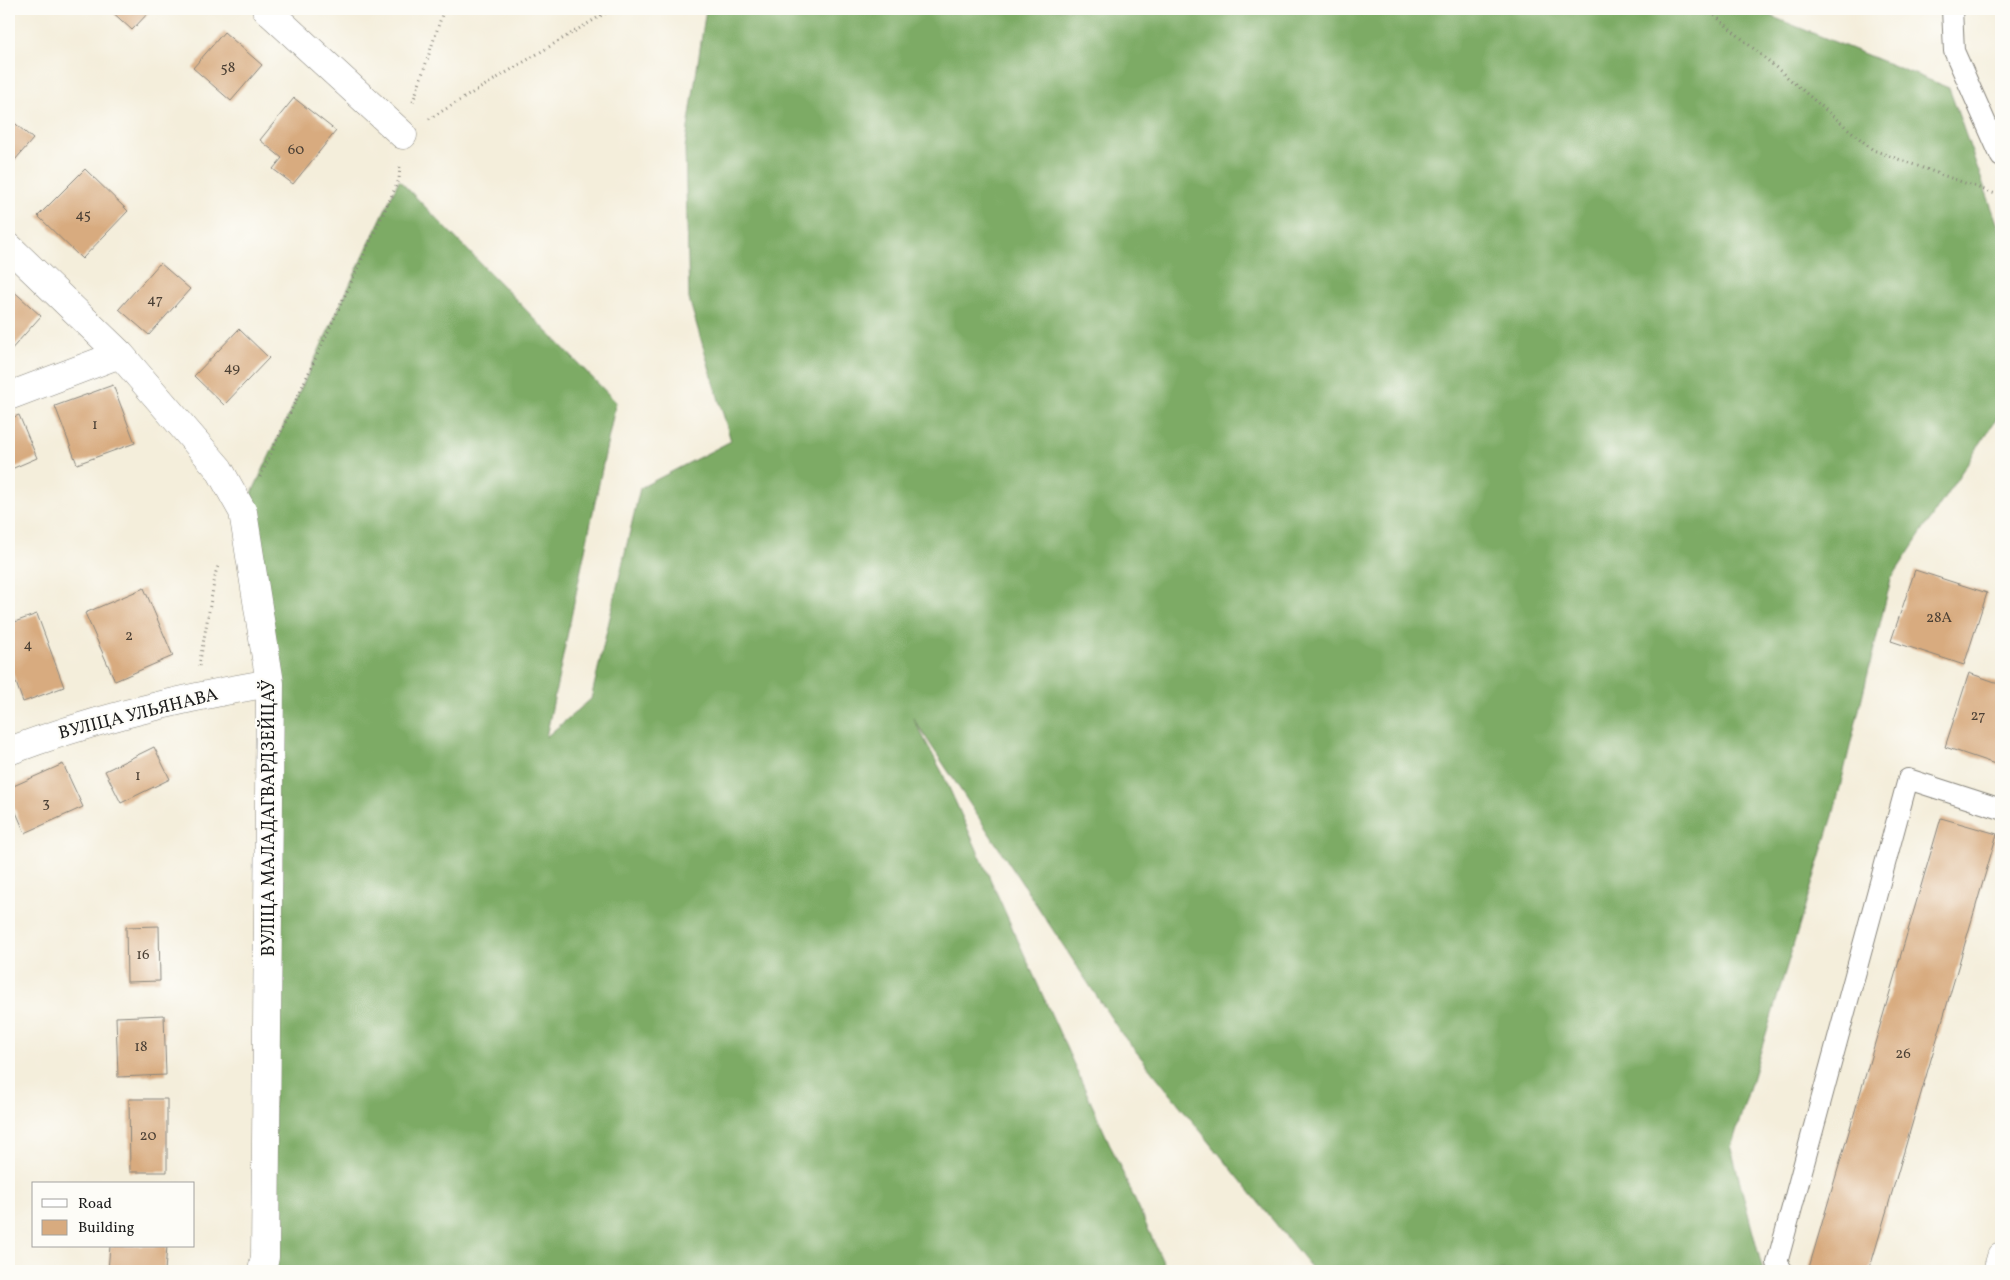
<svg xmlns="http://www.w3.org/2000/svg" width="2010" height="1280" viewBox="0 0 2010 1280" font-family="Vollkorn,serif">
<style>
.forest{fill:#7dab65;stroke:#4c6440}
.building{fill:#d8ab7f}
.lines{fill:none;stroke-linecap:round;stroke-linejoin:round}
.lane-casing{stroke:#88857c;stroke-width:22}
.street-casing{stroke:#88857c;stroke-width:29}
.path{stroke:#88857c;stroke-width:3;stroke-dasharray:1 4;stroke-linecap:butt}
.lane{stroke:#fff;stroke-width:20}
.street{stroke:#fff;stroke-width:28}
.labels{text-anchor:middle;stroke-width:4.5;stroke-linejoin:round;paint-order:stroke}
.number-label{font-size:15px;fill:#4b4035}
.street-label{font-size:18px;fill:#1c1c1c;stroke:#fdfcf7}
</style>
<rect width="100%" height="100%" fill="#fdfcf7"/>
<filter id="ink" filterUnits="userSpaceOnUse"><feTurbulence type="fractalNoise" baseFrequency=".02" numOctaves="2"/><feDisplacementMap in="SourceGraphic" scale="10" xChannelSelector="R" yChannelSelector="G"/><feConvolveMatrix kernelMatrix="1 2 1 2 8 2 1 2 1" color-interpolation-filters="sRGB"/></filter>
<filter id="wash" filterUnits="userSpaceOnUse"><feTurbulence type="fractalNoise" baseFrequency=".0096" numOctaves="4" result="noise"/><feDisplacementMap in="SourceGraphic" scale="20" xChannelSelector="R" yChannelSelector="G"/><feGaussianBlur stdDeviation="1.12" result="paint"/><feColorMatrix in="noise" values="0 0 0 0 0 0 0 0 0 0 0 0 0 0 0 0 0 1.4 0 .05"/><feComposite in="paint" operator="in"/></filter>
<g filter="url(#wash)">
<rect width="100%" height="100%" fill="#f4eedb"/>
<path class="forest" d="M706 9H1753L1949 88 2001 234V412L1891 579 1833 816 1731 1148 1763 1271H1314L1121 1033 913 718 942 772 1167 1271H275L270 683 243 512 399 180 616 402 546 737 591 699 640 488 731 441 689 299 685 148Z"/>
<g id="blocks">
<path class="building" d="M109 9H152L132 30Z
M224 32 262 65 231 101 193 68Z
M294 98 336 131 293 184 273 169 282 158 260 140Z
M9 118 33 139 9 167Z
M85 169 128 211 82 259 38 216Z
M160 263 190 289 149 335 119 309Z
M9 287 41 316 9 352Z
M239 329 269 358 224 405 194 376Z
M113 385 135 443 77 464 55 406Z
M19 415 37 458 9 470V419Z
M1915 570 1987 593 1964 665 1891 641Z
M144 588 173 656 115 681 85 613Z
M37 614 64 687 23 702 9 663V624Z
M1969 673 2001 684V766L1945 747Z
M154 747 170 779 121 803 105 771Z
M63 764 83 807 25 833 9 796V788Z
M1941 818 1997 834 1869 1271H1808Z
M159 926 160 981 127 982 126 927Z
M164 1015 166 1075 118 1077 116 1017Z
M129 1099H167V1172H130Z
M110 1246H167L165 1271H108Z"/>
</g>
</g>
<g filter="url(#ink)">
<use href="#blocks" fill-opacity="0" stroke="#88857c" stroke-width="1"/>
<g class="lines">
<g class="lane-casing">
<path id="lane" d="M1952 9 1954 51 2001 157
M1783 1271 1777 1263 1908 779 2001 809"/>
</g>
<g class="street-casing">
<path id="street" d="M266 9 403 135
M9 247 120 354 219 469 243 512 270 683 265 1257 262 1271
M9 396 120 354
M9 751C94 719 181 698 270 683
M1997 1271 2001 1257"/>
</g>
<path class="path" d="M1707 9 1873 150 2001 196
M413 102 444 9
M429 119 607 12 625 9
M260 477 399 180 400 164
M199 666 216 572 219 564"/>
<use href="#lane" class="lane"/>
<use href="#street" class="street"/>
</g>
</g>
<g class="labels">
<g class="number-label">
<text x="228" y="72">58</text>
<text x="296" y="154">60</text>
<text x="83" y="219">45</text>
<text x="155" y="304">47</text>
<text x="232" y="372">49</text>
<text x="95" y="429">1</text>
<text x="1939" y="622">28А</text>
<text x="129" y="640">2</text>
<text x="28" y="649">4</text>
<text x="1978" y="720">27</text>
<text x="138" y="780">1</text>
<text x="46" y="807">3</text>
<text x="143" y="959">16</text>
<text x="141" y="1051">18</text>
<text x="1903" y="1058">26</text>
<text x="148" y="1140">20</text>
</g>
<g class="street-label">
<text transform="translate(138 713) rotate(-14)" y="6">ВУЛІЦА УЛЬЯНАВА</text>
<text transform="translate(268 818) rotate(-90)" y="6">ВУЛІЦА МАЛАДАГВАРДЗЕЙЦАЎ</text>
</g>
</g>
<rect width="2010" height="1280" fill="none" stroke="#fdfcf7" stroke-width="30"/>
<rect x="32" y="1182" width="162" height="65" fill="#fdfcf7" stroke="#a3a29f"/>
<rect x="42" y="1199" width="25" height="8" fill="#ffffff" stroke="#a3a29f"/>
<text x="78" y="1208" font-size="15" fill="#1c1c1c">Road</text>
<rect x="42" y="1220" width="25" height="15" fill="#d8ab7f" stroke="#a3a29f"/>
<text x="78" y="1232" font-size="15" fill="#1c1c1c">Building</text>
</svg>
